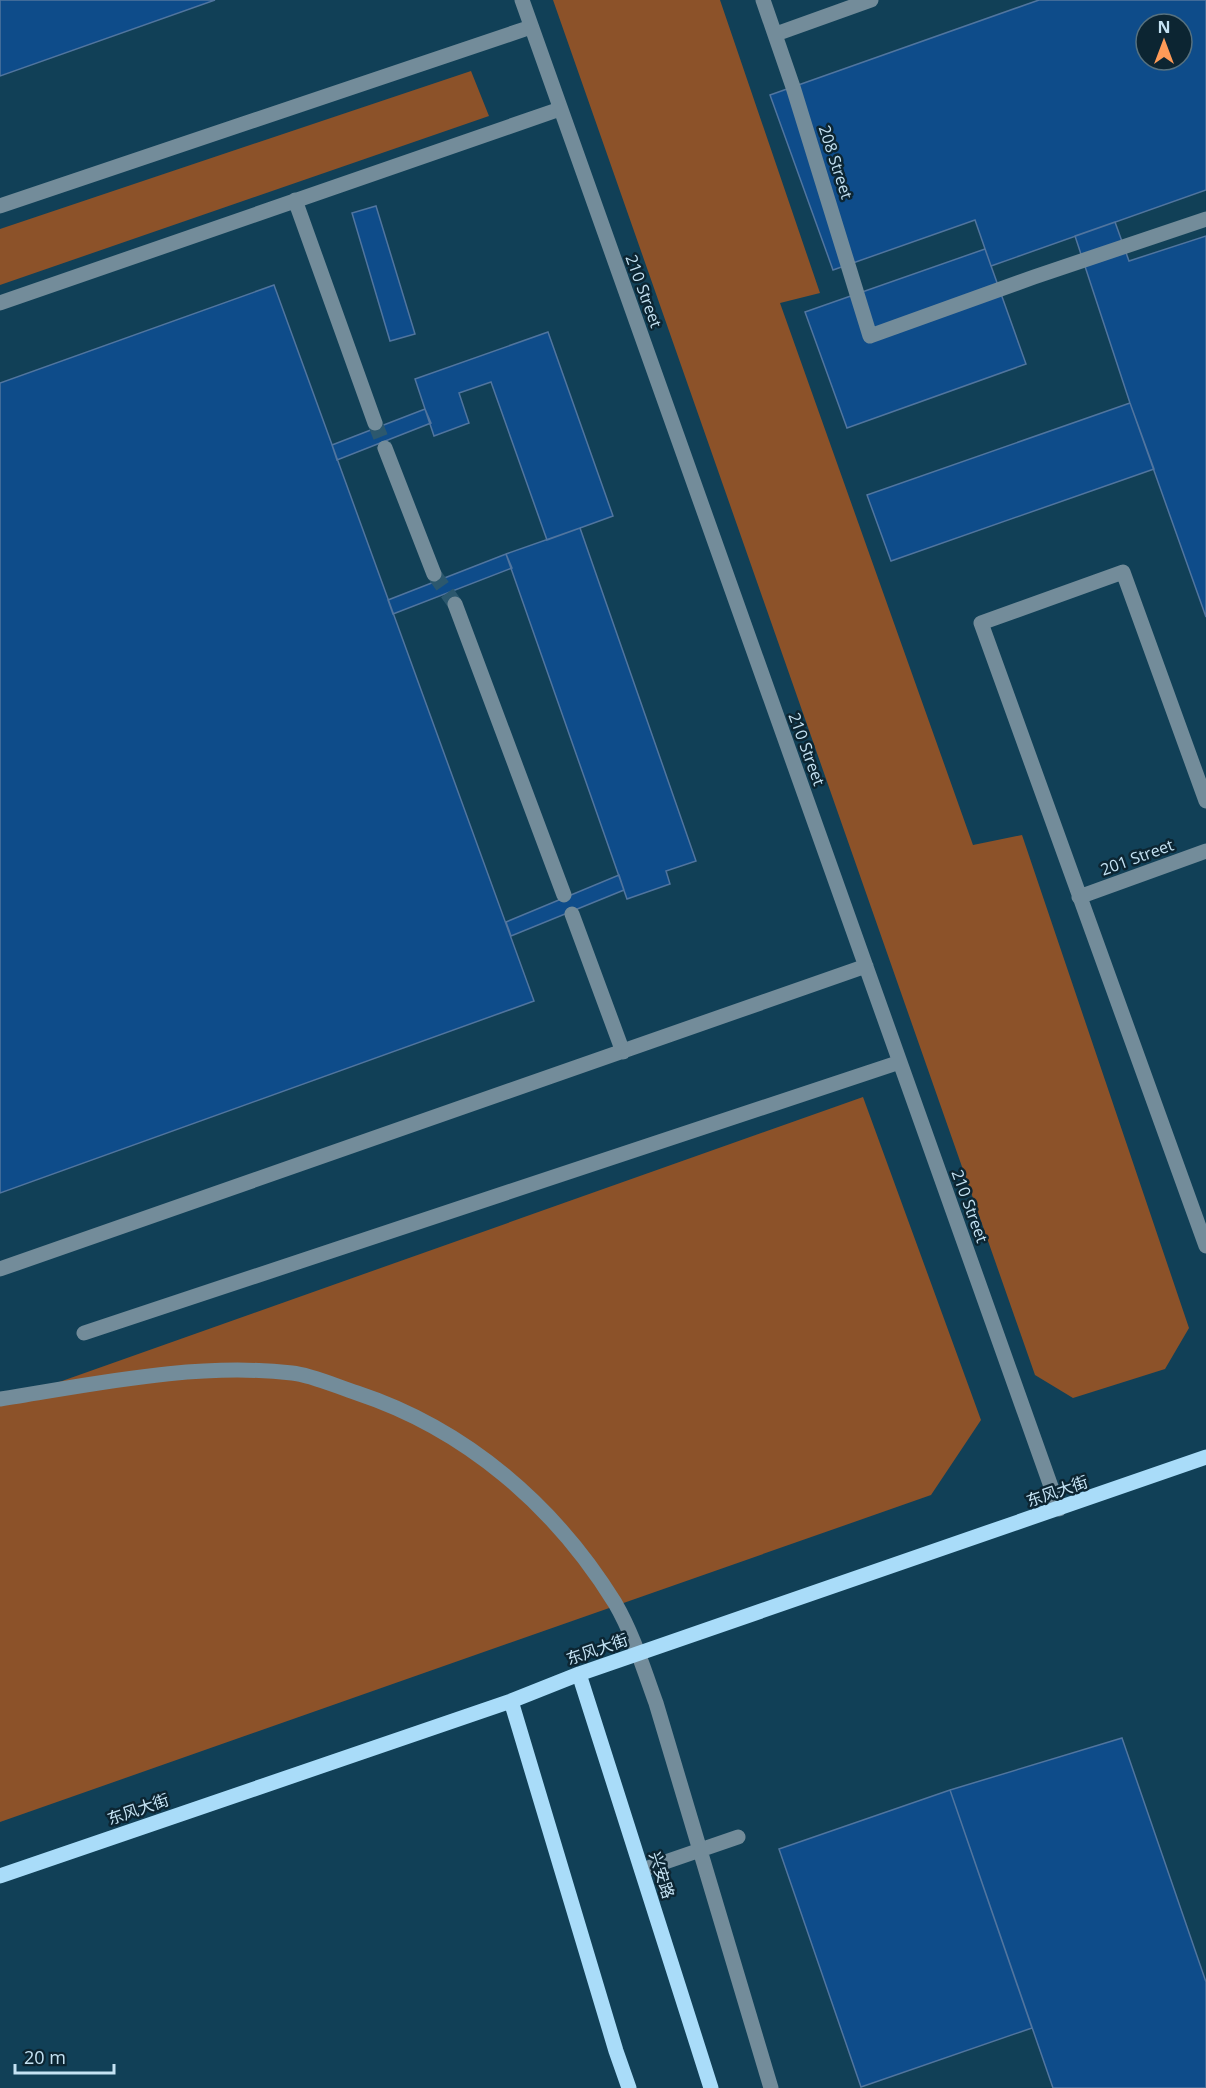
<svg xmlns="http://www.w3.org/2000/svg" width="1206" height="2088" viewBox="0 0 1206 2088" font-family="'Open Sans','Noto Sans SC',sans-serif">
<style>
.green{fill:#8c5229}
.building{fill:#0e4c8a;stroke:#51759f;stroke-width:1.5;fill-rule:evenodd}
.lines{fill:none;stroke-linecap:round;stroke-linejoin:round}
.minor-tunnel{stroke:#2c586e;stroke-width:15;stroke-dasharray:15 8;stroke-linecap:butt}
.minor{stroke:#738c9a;stroke-width:15}
.major{stroke:#a9dcf9;stroke-width:15}
.labels{text-anchor:middle;stroke-width:5;stroke-linejoin:round;paint-order:stroke}
.street-label{font-size:16px;fill:#c4e2f3;stroke:#0c2532}
</style>
<rect width="100%" height="100%" fill="#114057"/>
<path class="green" d="M553 0H720L820 293 780 303 973 845 1022 835 1189 1328 1165 1369 1073 1398 1035 1375Z
M471 71 489 116 0 285V229Z
M863 1097 981 1420 931 1495 0 1822V1403Z"/>
<path class="building" d="M0 0H215L0 76Z
M1039 0H1206V190L991 266 975 220 833 270 770 95ZM1146 24H1182V60H1146Z
M376 206 415 334 390 341 352 213Z
M1115 222 1129 261 1206 236V617L1130 403 1075 236Z
M985 249 1026 364 847 428 805 312Z
M274 285 534 1001 0 1193V383Z
M548 332 613 516 547 540 491 382 459 393 469 423 434 436 415 379Z
M1130 403 1154 469 891 561 867 495Z
M425 409 431 423 337 460 332 445Z
M580 528 696 861 666 871 670 884 627 899 506 554Z
M506 554 512 568 393 614 388 600Z
M619 875 624 890 511 936 506 922Z
M1122 1738 1206 1982V2088H1053L950 1790Z
M950 1790 1032 2028 861 2087 779 1849Z"/>
<g class="lines">
<path class="minor-tunnel" d="M375 423 385 448
M434 574 455 604"/>
<path class="minor" d="M522 0 1059 1509
M763 0 793 87 870 336 1034 277 1206 219
M776 34 871 0
M295 200 375 423
M0 206 531 27
M0 303 560 109
M385 448 434 574
M455 604 564 895
M1206 801 1123 572 981 623 1206 1246
M1079 897 1206 851
M572 914 623 1052
M0 1269 866 966
M84 1333 900 1062
M0 1399C95 1384 196 1362 292 1373 312 1375 338 1387 357 1393 466 1429 555 1506 615 1603 633 1634 644 1670 656 1703L771 2088
M642 1870 738 1837"/>
<path class="major" d="M579 1674 711 2088
M511 1701 616 2051 629 2088
M0 1876 511 1701 579 1674 1206 1457"/>
</g>
<g class="labels">
<g class="street-label">
<text transform="translate(836 162) rotate(72)" y="6">208 Street</text>
<text transform="translate(644 291) rotate(70)" y="6">210 Street</text>
<text transform="translate(807 749) rotate(70)" y="6">210 Street</text>
<text transform="translate(1137 857) rotate(-20)" y="6">201 Street</text>
<text transform="translate(970 1206) rotate(70)" y="6">210 Street</text>
<text transform="translate(1057 1491) rotate(-19)" y="6">东风大街</text>
<text transform="translate(597 1649) rotate(-19)" y="6">东风大街</text>
<text transform="translate(138 1809) rotate(-19)" y="6">东风大街</text>
<text transform="translate(662 1875) rotate(72)" y="6">兴安路</text>
</g>
</g>
<g transform="translate(1164 42)"><circle r="28" fill="#0c2532" stroke="#56717f" stroke-width="1.5"/>
<path d="M0-4.5L10 22L0 15L-10 22Z" fill="#fe9b58"/>
<text y="-9" font-size="16" font-weight="bold" text-anchor="middle" fill="#c4e2f3">N</text>
</g>
<path d="M15 2064v9h99v-9" fill="none" stroke="#c4e2f3" stroke-width="3"/>
<text x="24" y="2064" font-size="18" fill="#c4e2f3" stroke="#0c2532" stroke-width="4.5" paint-order="stroke">20 m</text>
</svg>
